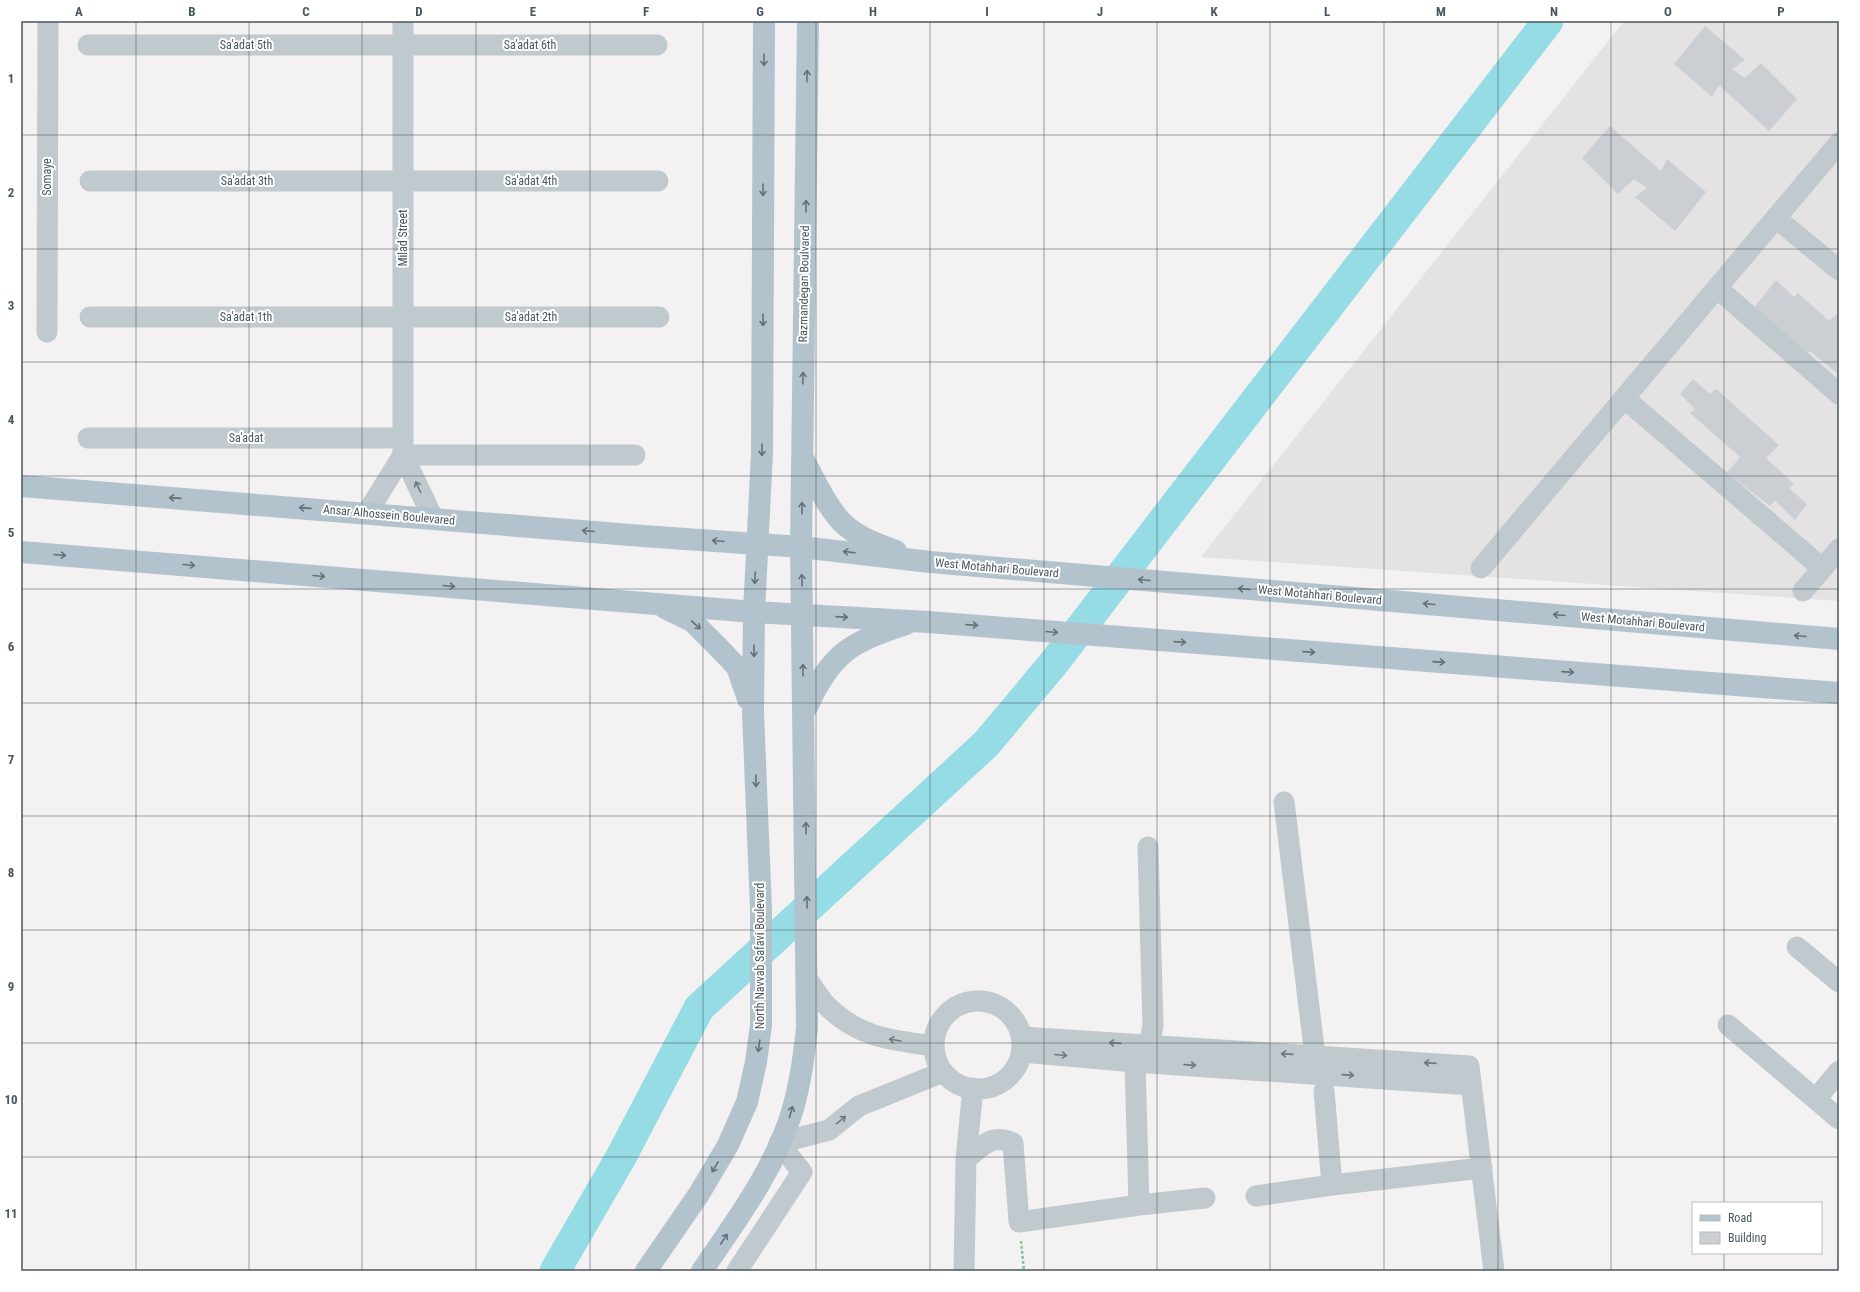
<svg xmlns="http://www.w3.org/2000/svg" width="1860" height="1292" viewBox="0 0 1860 1292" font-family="'Roboto Condensed',sans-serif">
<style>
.education{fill:#e4e2e2}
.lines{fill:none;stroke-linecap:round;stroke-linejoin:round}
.river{stroke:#95dce5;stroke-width:31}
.building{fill:#cbcfd3}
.path{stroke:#7fc79c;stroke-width:2.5;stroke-dasharray:3 2;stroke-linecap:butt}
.minor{stroke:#c0c9ce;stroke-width:21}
.major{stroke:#b3c3cd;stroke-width:22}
.oneway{stroke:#647179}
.oneway2{stroke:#6d787f}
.grid{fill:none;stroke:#4a565d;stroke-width:1;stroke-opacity:0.55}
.labels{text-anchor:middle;stroke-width:4;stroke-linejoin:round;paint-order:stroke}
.street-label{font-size:12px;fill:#4a565d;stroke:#fff}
.neatline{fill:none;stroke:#4a565d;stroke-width:1.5}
.grid-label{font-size:13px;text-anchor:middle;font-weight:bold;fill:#4a565d}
</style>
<rect width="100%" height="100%" fill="#f3f1f1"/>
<path class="education" d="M1624 21H1839V601L1201 557Z"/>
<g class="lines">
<path class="river" d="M555 1271 621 1157 699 1008 986 744 1053 664 1548 21"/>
</g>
<path class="building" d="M1705 26 1745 60 1732 69 1745 78 1761 63 1797 99 1769 131 1719 85 1712 97 1674 64Z
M1610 126 1661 171 1667 159 1706 192 1675 231 1635 197 1647 188 1634 179 1618 194 1582 158Z
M1776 280 1794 297 1798 293 1829 321 1839 312V375L1810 351 1805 355 1753 309Z
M1693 379 1710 394 1716 389 1779 445 1766 458 1794 484 1789 488 1807 504 1795 520 1775 501 1770 506 1727 473 1740 457 1690 413 1695 409 1680 394Z"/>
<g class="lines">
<path class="path" d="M1021 1241 1024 1271"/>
<path class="minor" d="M403 21V455L433 518
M88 45H657
M90 181H658
M1776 218 1839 270
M1717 288 1839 394
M90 317H659
M47 332 48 21
M1624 398 1822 568
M88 438H403
M403 455H635
M367 513 403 455
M1481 568 1839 143
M1803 591 1839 549
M1284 802 1315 1056V1068
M1797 947 1839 982
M807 979C814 988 820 999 827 1006 859 1038 892 1040 934 1046
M934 1045a44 44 0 1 1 88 0a44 44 0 1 1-88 0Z
M1728 1025 1839 1119
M1022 1037 1469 1066 1494 1271
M1022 1052 1135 1062 1471 1085
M1816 1099 1839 1071
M966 1159C983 1146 991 1133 1013 1143L1019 1222 1139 1205 1135 1062 1149 1045 1153 1026 1148 847
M1332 1185 1482 1168
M1256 1196 1332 1185 1324 1091
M1139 1205 1205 1198
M737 1271 802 1172 779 1143 829 1130 859 1106 943 1072
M964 1271 966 1159 973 1088"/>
<path class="major" d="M803 458C813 477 829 512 846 526 860 538 879 545 896 551
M21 486 643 536 801 547 930 562 1839 639
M21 552 754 612 928 622 1839 693
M665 608 692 621 718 647 737 667 748 699
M807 707C831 653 851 642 906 624
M646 1271 699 1194 728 1145 747 1102 756 1062 761 1025V910L753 712 754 612 762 453 764 21
M702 1271C735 1222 773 1172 791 1115 800 1087 804 1057 807 1028L801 547 808 21"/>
</g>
<defs><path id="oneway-shaft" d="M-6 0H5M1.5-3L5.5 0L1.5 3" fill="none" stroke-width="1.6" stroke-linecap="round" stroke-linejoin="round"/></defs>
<g class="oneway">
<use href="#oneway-shaft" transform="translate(764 60) rotate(90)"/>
<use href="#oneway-shaft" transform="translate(807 76) rotate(-89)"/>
<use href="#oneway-shaft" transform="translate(763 190) rotate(90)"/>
<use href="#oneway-shaft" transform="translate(806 206) rotate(-89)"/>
<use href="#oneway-shaft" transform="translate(763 320) rotate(90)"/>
<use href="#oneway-shaft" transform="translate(803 378) rotate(-89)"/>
<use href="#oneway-shaft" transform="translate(762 450) rotate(91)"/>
<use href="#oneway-shaft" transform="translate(175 498) rotate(-176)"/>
<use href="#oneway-shaft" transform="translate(305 508) rotate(-176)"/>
<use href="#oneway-shaft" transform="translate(802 508) rotate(-90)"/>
<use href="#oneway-shaft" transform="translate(588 531) rotate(-175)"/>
<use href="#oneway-shaft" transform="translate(718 541) rotate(-175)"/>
<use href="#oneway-shaft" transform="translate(849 552) rotate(-173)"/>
<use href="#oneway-shaft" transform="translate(60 555) rotate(5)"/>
<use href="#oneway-shaft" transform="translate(189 565) rotate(5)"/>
<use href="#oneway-shaft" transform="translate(319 576) rotate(5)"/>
<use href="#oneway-shaft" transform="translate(755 578) rotate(92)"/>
<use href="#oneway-shaft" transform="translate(802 580) rotate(-92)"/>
<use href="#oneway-shaft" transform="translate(1144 580) rotate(-175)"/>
<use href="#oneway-shaft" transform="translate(449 586) rotate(5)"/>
<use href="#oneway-shaft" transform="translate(1244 589) rotate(-175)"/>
<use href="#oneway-shaft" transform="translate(1429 604) rotate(-175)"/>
<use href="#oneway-shaft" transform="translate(1559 615) rotate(-175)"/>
<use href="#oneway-shaft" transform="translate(842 617) rotate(4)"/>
<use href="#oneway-shaft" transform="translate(696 625) rotate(43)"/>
<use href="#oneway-shaft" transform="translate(972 625) rotate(4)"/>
<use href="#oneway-shaft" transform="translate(1052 632) rotate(5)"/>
<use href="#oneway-shaft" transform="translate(1800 636) rotate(-175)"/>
<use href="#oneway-shaft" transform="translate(1180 642) rotate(4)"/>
<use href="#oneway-shaft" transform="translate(754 651) rotate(90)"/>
<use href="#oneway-shaft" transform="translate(1309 652) rotate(4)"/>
<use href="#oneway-shaft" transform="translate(1439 662) rotate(4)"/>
<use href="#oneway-shaft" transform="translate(803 670) rotate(-90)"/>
<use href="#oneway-shaft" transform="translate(1568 672) rotate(4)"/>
<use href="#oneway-shaft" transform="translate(756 781) rotate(88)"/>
<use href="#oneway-shaft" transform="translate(806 828) rotate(-91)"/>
<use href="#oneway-shaft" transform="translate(807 902) rotate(-91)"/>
<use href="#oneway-shaft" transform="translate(759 1046) rotate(98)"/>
<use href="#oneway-shaft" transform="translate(791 1112) rotate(-74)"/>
<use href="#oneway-shaft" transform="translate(715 1167) rotate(121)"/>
<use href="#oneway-shaft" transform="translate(724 1239) rotate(-56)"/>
</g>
<g class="oneway2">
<use href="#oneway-shaft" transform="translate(418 487) rotate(-116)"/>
<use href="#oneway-shaft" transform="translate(895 1040) rotate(-171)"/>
<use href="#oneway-shaft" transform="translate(1115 1043) rotate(-176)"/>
<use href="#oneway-shaft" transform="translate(1287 1054) rotate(-176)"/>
<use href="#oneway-shaft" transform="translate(1061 1055) rotate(5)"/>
<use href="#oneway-shaft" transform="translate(1430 1063) rotate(-176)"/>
<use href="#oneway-shaft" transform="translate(1190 1065) rotate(4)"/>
<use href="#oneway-shaft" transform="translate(1348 1075) rotate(4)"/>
<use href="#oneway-shaft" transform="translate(841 1120) rotate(-39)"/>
</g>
<path class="grid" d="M136 21V1271M249 21V1271M362 21V1271M476 21V1271M590 21V1271M703 21V1271M816 21V1271M930 21V1271M1044 21V1271M1157 21V1271M1270 21V1271M1384 21V1271M1498 21V1271M1611 21V1271M1724 21V1203M21 135H1839M21 249H1839M21 362H1839M21 476H1839M21 589H1839M21 703H1839M21 816H1839M21 930H1839M21 1043H1839M21 1157H1839M1724 1253V1271"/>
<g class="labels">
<g class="street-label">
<text x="246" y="49">Sa'adat 5th</text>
<text x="530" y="49">Sa'adat 6th</text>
<text transform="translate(47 177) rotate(-90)" y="4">Somaye</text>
<text x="247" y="185">Sa'adat 3th</text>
<text x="531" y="185">Sa'adat 4th</text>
<text transform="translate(403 238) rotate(-90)" y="4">Milad Street</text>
<text transform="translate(804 284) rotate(-89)" y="4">Razmandegan Boulvared</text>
<text x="246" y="321">Sa'adat 1th</text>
<text x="531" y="321">Sa'adat 2th</text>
<text x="246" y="442">Sa'adat</text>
<text transform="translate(389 515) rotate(5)" y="4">Ansar Alhossein Boulevared</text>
<text transform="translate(997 568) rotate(5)" y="4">West Motahhari Boulevard</text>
<text transform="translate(1320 595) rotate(5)" y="4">West Motahhari Boulevard</text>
<text transform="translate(1643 622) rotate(5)" y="4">West Motahhari Boulevard</text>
<text transform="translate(760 956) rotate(-90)" y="4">North Navvab Safavi Boulevard</text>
</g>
</g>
<rect width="1860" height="1292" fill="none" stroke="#ffffff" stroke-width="44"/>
<rect x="1692" y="1202" width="130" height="52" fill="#ffffff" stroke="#b7bbbe"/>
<rect x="1700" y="1215" width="20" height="6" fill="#b3c3cd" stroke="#b7bbbe"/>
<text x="1728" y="1222" font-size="12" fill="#4a565d">Road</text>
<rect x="1700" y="1232" width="20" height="12" fill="#cbcfd3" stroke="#b7bbbe"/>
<text x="1728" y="1242" font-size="12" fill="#4a565d">Building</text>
<rect x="22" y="22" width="1816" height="1248" class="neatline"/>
<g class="grid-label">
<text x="79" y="16">A</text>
<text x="192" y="16">B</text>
<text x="306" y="16">C</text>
<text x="419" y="16">D</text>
<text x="533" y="16">E</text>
<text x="646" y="16">F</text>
<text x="760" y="16">G</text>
<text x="873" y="16">H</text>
<text x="987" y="16">I</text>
<text x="1100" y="16">J</text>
<text x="1214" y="16">K</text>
<text x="1327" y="16">L</text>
<text x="1441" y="16">M</text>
<text x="1554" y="16">N</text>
<text x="1668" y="16">O</text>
<text x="1781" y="16">P</text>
<text x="11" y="83">1</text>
<text x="11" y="197">2</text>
<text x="11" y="310">3</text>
<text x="11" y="424">4</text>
<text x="11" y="537">5</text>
<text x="11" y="651">6</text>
<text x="11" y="764">7</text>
<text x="11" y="877">8</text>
<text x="11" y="991">9</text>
<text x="11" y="1104">10</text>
<text x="11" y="1218">11</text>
</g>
</svg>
